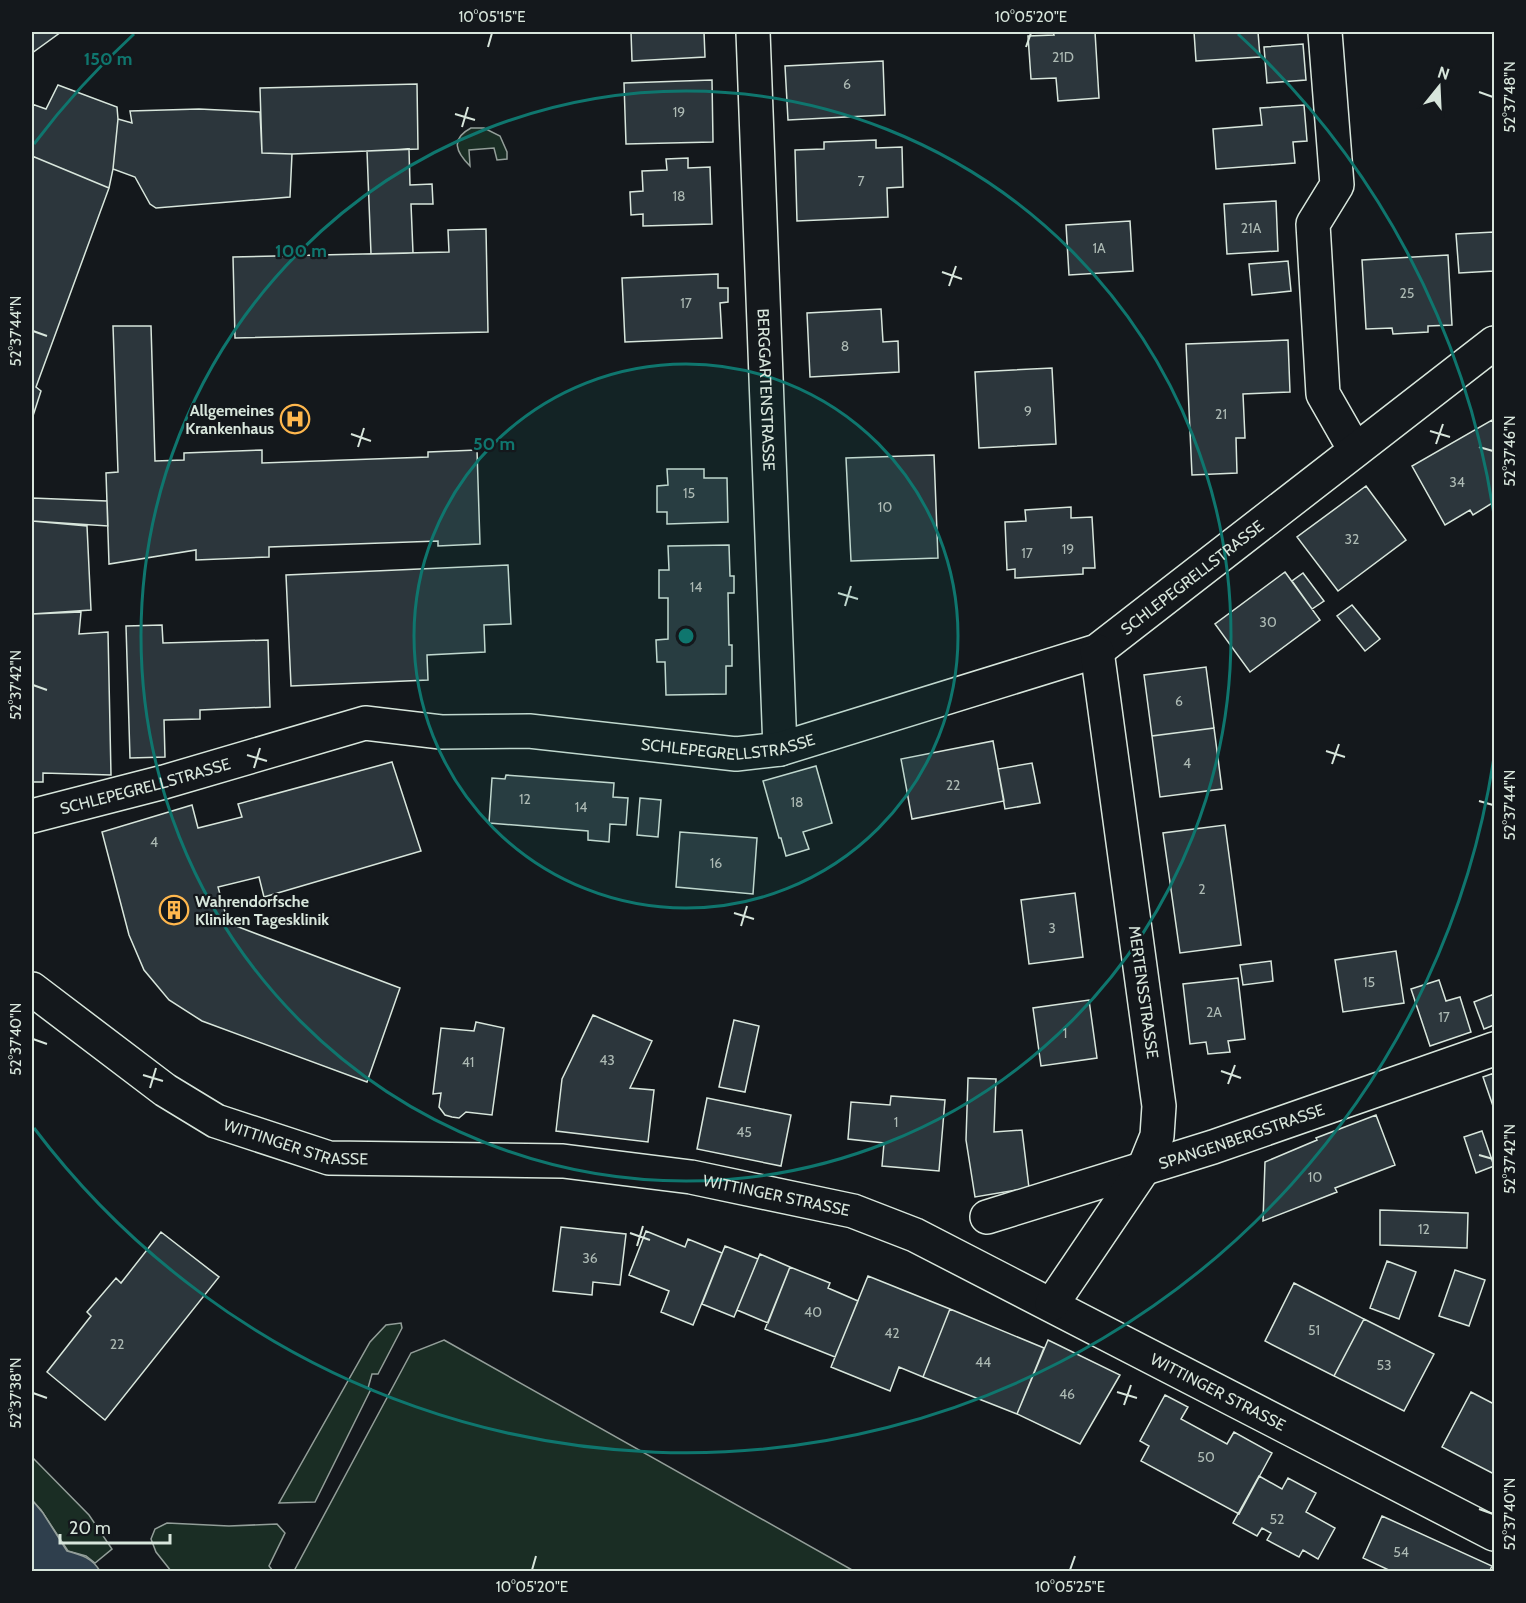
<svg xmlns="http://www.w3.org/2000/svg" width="1526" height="1603" viewBox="0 0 1526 1603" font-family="Cabin,sans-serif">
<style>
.green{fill:#1a2d24;stroke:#939e99;stroke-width:1.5}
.water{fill:#2f3f4d;stroke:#939e99;stroke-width:1.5}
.building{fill:#2c363c;stroke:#d8e6dc;stroke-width:1.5}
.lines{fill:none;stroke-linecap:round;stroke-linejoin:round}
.street-casing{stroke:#d8e6dc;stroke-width:36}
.street{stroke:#14181c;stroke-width:33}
.ticks{fill:none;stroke:#d8e6dc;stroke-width:2}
.ring{fill:none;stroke:#0f766e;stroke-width:3}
.labels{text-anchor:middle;stroke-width:4.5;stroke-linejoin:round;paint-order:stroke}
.number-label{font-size:14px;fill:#adbab4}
.street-label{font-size:16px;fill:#d8e6dc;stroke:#14181c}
.poi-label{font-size:16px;font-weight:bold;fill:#d8e6dc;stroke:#14181c;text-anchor:end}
.centre{fill:#0f766e;stroke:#14181c;stroke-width:3}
.ring-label{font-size:18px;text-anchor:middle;font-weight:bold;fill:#0f766e;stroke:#14181c;stroke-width:4.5;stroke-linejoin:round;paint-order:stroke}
.neatline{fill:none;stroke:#d8e6dc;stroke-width:2}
.ticks-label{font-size:15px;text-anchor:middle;fill:#d8e6dc}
</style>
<rect width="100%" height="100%" fill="#14181c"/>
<path class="green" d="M471 128H484L500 136 507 152V159L497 160 494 148 469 150 470 166C456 152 450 139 471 128Z
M401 1323 402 1328 378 1374H372L368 1388 371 1389 315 1502 279 1503 370 1342 386 1325Z
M444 1340 854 1571H294L411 1353Z
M32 1457 89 1515 112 1549 95 1563 86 1556 68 1551 41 1510 32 1500Z
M167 1523 229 1526 277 1524 285 1533 269 1566 273 1571H171L156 1552 151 1539 155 1529Z"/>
<path class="water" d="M32 1500 43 1513 67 1551C82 1555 92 1558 100 1571H32Z"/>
<path class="building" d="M32 32H61L32 53Z
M631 32H704L705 57 632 61Z
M1053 32H1095L1099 98 1058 101 1056 78 1031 79 1028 36 1054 35Z
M1194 32H1258L1260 57 1196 61Z
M1303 44 1306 80 1267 83 1264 47Z
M883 61 885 115 788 120 785 66Z
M712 80 713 142 626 144 624 83Z
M417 84 418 149 292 154 262 153 260 88Z
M58 85 117 107 118 119 113 169 109 188 32 156 33 130 32 129V104L46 109Z
M1304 105 1307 141 1293 142 1295 163 1216 169 1213 129 1262 125 1260 108Z
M199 109 260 112 262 153 292 154 290 197 156 208 150 204 135 177 113 169 118 119 132 123 130 111Z
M876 140V148L902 147 903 187 887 188 888 217 797 221 795 150 824 149V142Z
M409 149 410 185 432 184 433 204H411L413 253 371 254 367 151Z
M32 156 109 188 36 387 41 391 32 419Z
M688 158V168L710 167 712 224 643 226V214L631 215 630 192 643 191 642 171 667 170 666 159Z
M1276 201 1278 251 1227 254 1224 204Z
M1130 221 1133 271 1069 275 1066 225Z
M486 229 488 332 235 338 233 257 449 252 448 230Z
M1494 232V271L1459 273 1456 234Z
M1448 255 1452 325 1428 326V332L1393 334 1392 328 1366 329 1362 260Z
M1288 261 1291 291 1252 295 1249 264Z
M718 274V288H728V302L720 303 722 338 625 342 622 278Z
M881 309 883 342 898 341 899 372 810 377 807 313Z
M113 326H151L155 461 184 460V453L262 450V463L428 457V452L477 450 480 544 438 546V541L269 547V557L196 560V550L109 564 106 473 118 472Z
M1288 340 1290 392 1243 394 1245 438H1236L1237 473 1192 475 1186 344Z
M1052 368 1056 444 979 448 975 372Z
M1492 420 1494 425V497L1492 498 1494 502 1473 515 1470 510 1445 525 1412 466Z
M934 455 938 558 851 561 846 458Z
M667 469H704V478H727L728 522 667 524V512H657V486L668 485Z
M1366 486 1406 540 1338 591 1297 537Z
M32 498 107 501 108 526 32 521Z
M1071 507V518L1092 517 1095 568H1083V574L1015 578V569L1007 570 1005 522 1026 521 1025 510Z
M32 521 87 526 91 610 32 614Z
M729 545 730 576H734V593H728L729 645H732V666H726V694L666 695 665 662H657L656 640 668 639V598H659V570H669L668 546Z
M508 565 511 624 484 625 485 652 427 655 428 680 291 686 286 575Z
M1285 572 1320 620 1250 672 1215 624Z
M1303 573 1324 601 1312 609 1292 581Z
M1352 605 1380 639 1365 651 1337 616Z
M81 612 79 634 108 632 111 775 43 773V782H32V614Z
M162 625 163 643 268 640 270 707 200 710V719L164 720 165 757 130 758 126 626Z
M1206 667 1214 728 1152 736 1144 675Z
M1214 728 1222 789 1160 797 1152 736Z
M993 741 1004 801 912 819 901 759Z
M392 762 421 851 264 897 259 877 218 887 228 923 400 988 367 1082 202 1021 169 1000 144 970 129 935 102 832 192 805 198 828 242 817 238 804Z
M1032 763 1040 803 1005 809 998 769Z
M816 766 832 823 803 832 809 849 786 856 781 838H779L763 781Z
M506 775 614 783 613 797 628 798 626 825 610 824 609 842 588 840V831L489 823 492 778 505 779Z
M640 798 661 800 658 837 637 835Z
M1225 825 1241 945 1180 953 1163 833Z
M680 832 757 838 753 894 676 887Z
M1075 893 1083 957 1029 964 1021 900Z
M1396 951 1404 1003 1343 1012 1335 960Z
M1271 961 1273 981 1243 985 1240 965Z
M1238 978 1245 1039 1228 1041 1230 1052 1208 1054 1206 1042 1190 1044 1183 984Z
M1439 980 1446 1001 1460 997 1471 1032 1430 1046 1411 989Z
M1494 994V1025L1484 1029 1474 1002Z
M1089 1000 1097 1058 1041 1066 1033 1008Z
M593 1015 652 1041 630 1088 654 1090 648 1142 556 1131 562 1079Z
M734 1020 759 1026 745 1092 719 1087Z
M476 1022 504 1028 492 1115 466 1112 459 1118 452 1117 445 1115 439 1107 441 1093 433 1094 441 1028 474 1031Z
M1494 1073V1109L1483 1077Z
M968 1078 996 1079 994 1132 1022 1130 1029 1188 975 1197 966 1140Z
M891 1096 945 1100 939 1171 882 1166 884 1143 848 1139 851 1102 890 1105Z
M707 1098 791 1115 781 1166 697 1149Z
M1376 1115 1395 1165 1335 1188 1337 1192 1263 1221 1265 1162 1317 1140 1316 1138Z
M1482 1131 1494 1166 1476 1173 1464 1137Z
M1380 1210 1468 1213 1467 1248 1380 1245Z
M561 1227 626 1234 620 1285 593 1282 592 1295 553 1291Z
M646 1231 685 1247 688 1239 722 1253 693 1325 661 1312 669 1291 629 1275Z
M161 1232 219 1277 105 1420 47 1372 91 1316 87 1312 116 1278 121 1283Z
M725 1246 758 1259 734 1317 702 1304Z
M760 1254 790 1267 768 1323 737 1310Z
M1387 1261 1416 1272 1399 1319 1370 1308Z
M790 1267 830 1283 828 1288 858 1301 835 1357 765 1329Z
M1455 1270 1485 1280 1469 1326 1439 1316Z
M868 1276 950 1309 923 1377 899 1367 890 1391 831 1367Z
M1294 1283 1364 1319 1334 1376 1265 1341Z
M950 1309 1044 1348 1017 1414 923 1377Z
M1364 1319 1434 1354 1404 1411 1334 1376Z
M1048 1340 1120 1375 1080 1444 1017 1414Z
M1471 1392 1494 1404V1474L1442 1447Z
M1165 1395 1188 1407 1181 1419 1227 1444 1234 1432 1272 1453 1239 1514 1141 1461 1149 1446 1140 1441Z
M1259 1476 1282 1489 1288 1478 1316 1493 1306 1512 1335 1528 1318 1559 1303 1550 1299 1557 1267 1540 1271 1533 1262 1528 1257 1536 1233 1523Z
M1382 1516 1492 1566 1489 1572H1393L1363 1558Z"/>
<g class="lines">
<g class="street-casing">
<g id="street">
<path id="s1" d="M753 32 780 749"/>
<path d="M1325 32 1337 185 1313 224 1323 394 1355 450"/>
<path id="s2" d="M32 816 164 782 365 723 441 732 529 731 736 754 780 749 1097 651 1494 343"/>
<path id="s3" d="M32 989 165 1090 216 1121 329 1158 563 1161 691 1177 853 1211 915 1235 1494 1534"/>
<path id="s4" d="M987 1217 1213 1147 1494 1049"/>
<path d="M1052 1304 1144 1168 1157 1136 1159 1106 1097 651"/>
</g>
</g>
<use href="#street" class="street"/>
</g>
<path class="ticks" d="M488 47 492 33M1026 47 1031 33M1479 92 1493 97M455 114 475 120M462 127 468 107M942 272 962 279M949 286 956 266M33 331 47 336M1430 431 1450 437M351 434 371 441M1436 444 1443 424M358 447 364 428M1479 447 1493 451M838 593 858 599M845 606 851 586M33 685 47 690M1326 751 1345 757M247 755 267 761M1332 764 1339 744M254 768 260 748M1479 801 1493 805M734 913 754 919M741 926 747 906M33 1039 47 1044M1221 1071 1241 1078M143 1075 163 1081M1228 1084 1235 1065M150 1088 156 1068M1479 1155 1493 1159M630 1233 650 1240M637 1246 643 1226M1117 1392 1137 1398M33 1393 47 1398M1124 1405 1131 1385M1479 1509 1493 1514M532 1570 536 1556M1070 1570 1075 1556"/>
<circle cx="686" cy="636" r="272" fill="#0f766e" fill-opacity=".12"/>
<g class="ring">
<circle cx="686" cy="636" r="272"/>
<circle cx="686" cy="636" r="545"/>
<path d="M1494 757A817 817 0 0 1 34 1128M34 144A817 817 0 0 1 134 34M1238 34A817 817 0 0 1 1494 515"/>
</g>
<defs>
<g id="hospital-ring" transform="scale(1.5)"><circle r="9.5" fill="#14181c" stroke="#ffb74d" stroke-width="1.5"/><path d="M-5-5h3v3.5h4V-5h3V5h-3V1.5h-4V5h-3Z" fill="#ffb74d"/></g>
<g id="building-ring" transform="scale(1.5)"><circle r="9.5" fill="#14181c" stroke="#ffb74d" stroke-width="1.5"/><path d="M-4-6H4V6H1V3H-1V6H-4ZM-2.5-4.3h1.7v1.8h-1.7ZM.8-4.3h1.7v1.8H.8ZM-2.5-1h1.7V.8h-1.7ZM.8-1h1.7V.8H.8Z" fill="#ffb74d"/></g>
</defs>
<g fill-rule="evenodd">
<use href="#hospital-ring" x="295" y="419"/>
<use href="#building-ring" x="174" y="910"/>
</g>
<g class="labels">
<g class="number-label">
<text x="1063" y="62">21D</text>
<text x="847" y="89">6</text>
<text x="679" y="117">19</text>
<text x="861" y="186">7</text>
<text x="679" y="201">18</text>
<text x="1251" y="233">21A</text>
<text x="1099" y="253">1A</text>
<text x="1407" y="298">25</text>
<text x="686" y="308">17</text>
<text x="845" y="351">8</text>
<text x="1028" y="416">9</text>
<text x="1221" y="419">21</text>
<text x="1457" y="487">34</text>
<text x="689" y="498">15</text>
<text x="885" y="512">10</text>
<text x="1352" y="544">32</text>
<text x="1068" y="554">19</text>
<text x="1027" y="558">17</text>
<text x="696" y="592">14</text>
<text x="1268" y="627">30</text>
<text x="1179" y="706">6</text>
<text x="1187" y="768">4</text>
<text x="953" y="790">22</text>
<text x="525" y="804">12</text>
<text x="797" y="807">18</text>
<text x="581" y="812">14</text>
<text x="154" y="847">4</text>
<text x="716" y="868">16</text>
<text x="1202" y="894">2</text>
<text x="1052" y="933">3</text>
<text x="1369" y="987">15</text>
<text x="1214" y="1017">2A</text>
<text x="1444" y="1022">17</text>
<text x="1065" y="1038">1</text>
<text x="607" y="1065">43</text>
<text x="468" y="1067">41</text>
<text x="896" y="1127">1</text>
<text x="744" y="1137">45</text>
<text x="1315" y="1182">10</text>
<text x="1424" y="1234">12</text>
<text x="590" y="1263">36</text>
<text x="813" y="1317">40</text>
<text x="1314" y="1335">51</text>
<text x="892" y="1338">42</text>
<text x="117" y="1349">22</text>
<text x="983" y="1367">44</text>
<text x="1384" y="1370">53</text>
<text x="1067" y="1399">46</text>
<text x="1206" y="1462">50</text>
<text x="1277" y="1524">52</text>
<text x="1401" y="1557">54</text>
</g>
<g class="street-label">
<text dy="6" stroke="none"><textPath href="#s1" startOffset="358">BERGGARTENSTRASSE</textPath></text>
<text dy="6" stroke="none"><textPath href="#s2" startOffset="1215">SCHLEPEGRELLSTRASSE</textPath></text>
<text dy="6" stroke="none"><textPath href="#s2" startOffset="711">SCHLEPEGRELLSTRASSE</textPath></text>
<text dy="6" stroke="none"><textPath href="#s2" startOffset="117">SCHLEPEGRELLSTRASSE</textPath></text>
<text transform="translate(1144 992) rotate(82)" y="6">MERTENSSTRASSE</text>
<text dy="6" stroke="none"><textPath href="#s4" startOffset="267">SPANGENBERGSTRASSE</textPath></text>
<text dy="6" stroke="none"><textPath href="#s3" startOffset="310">WITTINGER STRASSE</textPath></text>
<text dy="6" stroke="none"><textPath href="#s3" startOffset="796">WITTINGER STRASSE</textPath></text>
<text dy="6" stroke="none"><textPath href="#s3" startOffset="1282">WITTINGER STRASSE</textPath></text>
</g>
<g class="poi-label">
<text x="274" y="416">Allgemeines<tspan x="274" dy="18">Krankenhaus</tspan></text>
<text x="195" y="907" text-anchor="start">Wahrendorfsche<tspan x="195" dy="18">Kliniken Tagesklinik</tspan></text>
</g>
</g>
<circle cx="686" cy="636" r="9" class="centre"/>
<g class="ring-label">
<text x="108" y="65">150 m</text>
<text x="301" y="257">100 m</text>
<text x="494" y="450">50 m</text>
</g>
<rect width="1526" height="1603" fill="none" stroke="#14181c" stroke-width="66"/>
<g transform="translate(1439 87) rotate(18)" stroke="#14181c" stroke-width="4.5" paint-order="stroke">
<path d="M0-4.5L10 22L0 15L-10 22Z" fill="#d8e6dc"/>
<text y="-9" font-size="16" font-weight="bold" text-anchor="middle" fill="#d8e6dc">N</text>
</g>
<path d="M60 1534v9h110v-9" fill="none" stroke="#d8e6dc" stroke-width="3"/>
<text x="69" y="1534" font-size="18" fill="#d8e6dc" stroke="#14181c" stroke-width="4.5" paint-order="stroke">20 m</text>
<rect x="33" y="33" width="1460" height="1537" class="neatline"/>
<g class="ticks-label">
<text x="492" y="22">10°05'15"E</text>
<text x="1031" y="22">10°05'20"E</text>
<text transform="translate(1510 97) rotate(-90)" y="5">52°37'48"N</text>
<text transform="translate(16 331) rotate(-90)" y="5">52°37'44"N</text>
<text transform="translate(1510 451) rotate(-90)" y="5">52°37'46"N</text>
<text transform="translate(16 685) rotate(-90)" y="5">52°37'42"N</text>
<text transform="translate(1510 805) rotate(-90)" y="5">52°37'44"N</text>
<text transform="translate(16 1039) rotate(-90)" y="5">52°37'40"N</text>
<text transform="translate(1510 1159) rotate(-90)" y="5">52°37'42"N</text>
<text transform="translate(16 1393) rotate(-90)" y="5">52°37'38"N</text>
<text transform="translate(1510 1514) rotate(-90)" y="5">52°37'40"N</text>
<text x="532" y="1592">10°05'20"E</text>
<text x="1070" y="1592">10°05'25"E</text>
</g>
</svg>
